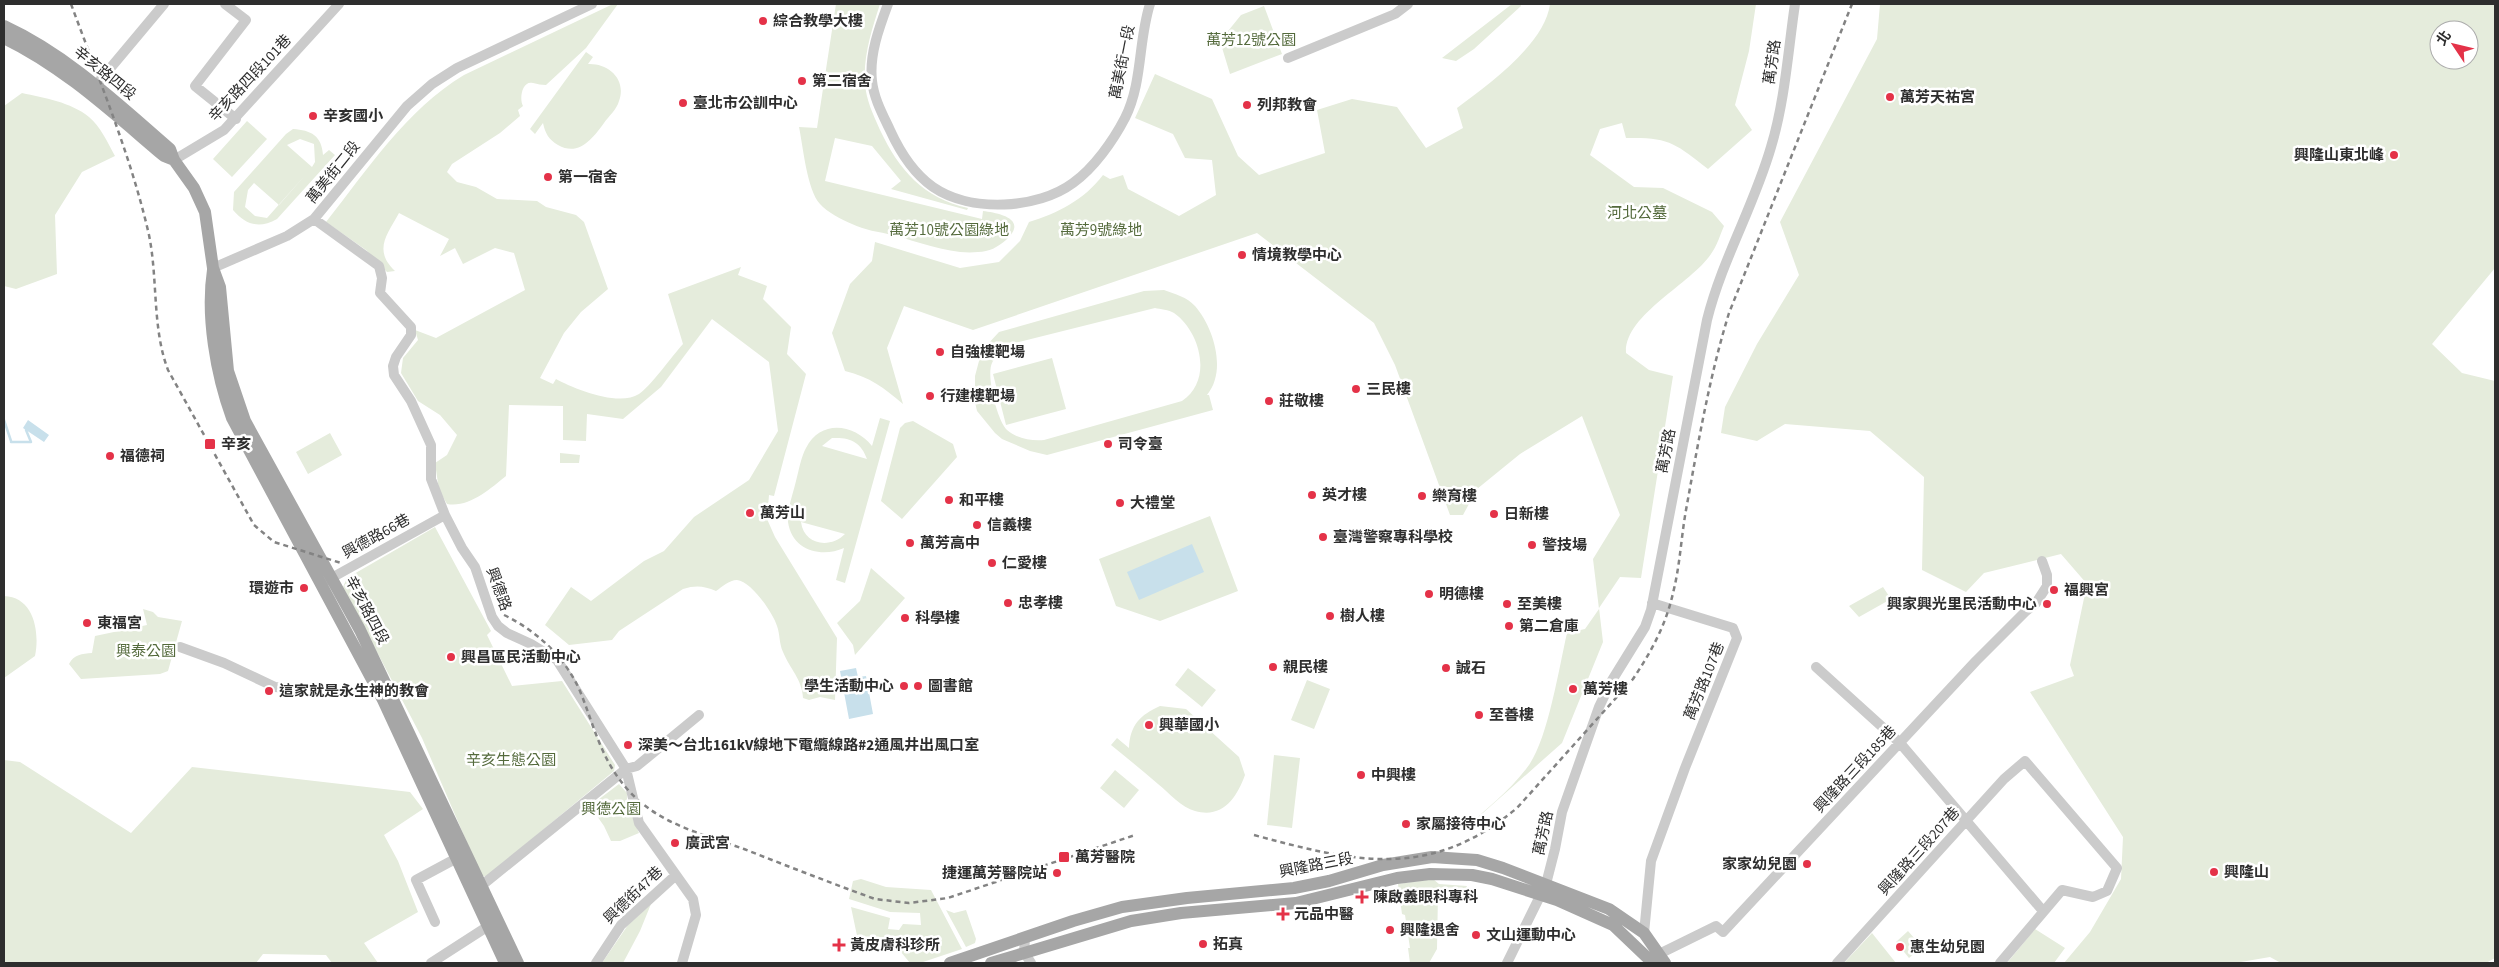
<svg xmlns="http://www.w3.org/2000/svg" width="2499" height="967" viewBox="0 0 2499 967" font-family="'Source Sans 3','Noto Sans TC',sans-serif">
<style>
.green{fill:#e5ecdc;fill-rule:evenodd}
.water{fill:#c8e0eb}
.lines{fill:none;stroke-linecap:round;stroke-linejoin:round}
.stream{stroke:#c8e0eb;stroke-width:2.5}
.minor{stroke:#cbcbcb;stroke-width:10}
.major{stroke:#a6a6a6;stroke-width:12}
.rail{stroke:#838383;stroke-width:2.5;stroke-dasharray:5 4;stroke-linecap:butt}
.poi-dot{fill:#e43248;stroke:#fff;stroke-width:2}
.labels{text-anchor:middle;stroke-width:5;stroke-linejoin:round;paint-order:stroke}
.poi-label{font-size:15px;font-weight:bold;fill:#2e2e2e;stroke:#fff;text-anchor:start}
.park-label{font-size:15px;fill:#546a3c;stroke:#fff}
.street-label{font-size:15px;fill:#2e2e2e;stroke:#fff}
</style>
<rect width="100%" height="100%" fill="#fff"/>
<path class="green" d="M613 4H618L586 48 546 85C541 85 538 84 533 83 522 80 519 99 523 106L518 110 520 116 500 133 452 164 447 172 457 182 476 187 497 199 537 201 546 207 576 215 584 222 608 289 581 312 564 333 540 378 553 384 556 379C574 389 619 407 639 394 649 388 673 355 683 344L668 294 741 267 738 275 767 286 763 299 791 327 787 354 806 374 774 496 769 495 767 519 775 537 837 638 835 700 820 697 809 700 803 698C802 679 790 669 783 652 779 643 780 634 777 626 773 613 751 581 737 580 729 580 722 587 716 591 704 586 696 585 683 589L619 631 612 640 569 645 545 625 571 587 591 601 644 561 664 551 694 517 749 480 778 431 769 362 712 319 661 387 623 419 587 414 586 441 563 440V406L509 405 506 476C490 489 469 508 447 504L439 490 435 463 447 455 457 435 440 415 418 401 401 373 403 358 418 340 415 330 436 338 525 290 514 253 495 248 463 264 455 248 440 256 449 239 399 213C387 235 373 250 395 271L387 272 366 250 326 222C368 169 406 110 464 75Z
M836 4H880C872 29 863 56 865 83 866 100 873 114 880 130 899 170 923 198 968 208L967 210 891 189 901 181 872 146 835 138 825 181 982 219 983 211C999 213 1029 219 1006 240 998 247 989 252 978 252 951 255 919 242 893 235 879 232 864 230 852 224 842 220 827 212 820 204 807 190 803 146 799 127L817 128Z
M1512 4H1520L1521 6 1474 49 1456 61 1442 58Z
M1550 4H1756L1749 51 1735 105 1752 130 1708 169C1675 143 1669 137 1626 138L1622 123 1600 129 1590 155 1634 187 1663 188 1712 212 1724 226C1720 235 1717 246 1711 254 1691 284 1624 315 1626 353L1649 370 1673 376 1641 578 1620 577 1599 608 1603 642 1562 743 1466 828C1487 808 1512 789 1529 765 1548 738 1559 668 1567 633L1585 629 1599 609 1593 559 1620 515 1582 416 1520 454 1477 489 1463 515H1450L1395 365 1374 323 1257 233 973 330 904 306 887 348 903 404C884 388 870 377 845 371L832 333 850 284 872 261 875 242 960 268 999 262 1020 241 1029 222C1058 213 1084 200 1103 175L1110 179 1123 175 1128 189 1179 216 1216 195 1212 160 1185 158 1173 134 1135 118 1155 74 1212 99 1238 156 1259 175 1325 153 1317 110 1352 99 1397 107 1426 148 1463 128 1457 108C1488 85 1545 44 1550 4Z
M1880 4H2495V268L2432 344 2462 373 2495 381V958L2486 963H2281L2270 957 2235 963H2064L2090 932 2121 879 2123 837 2030 692 2074 676 2070 665 2087 584 2061 554 1984 573 1966 592 1922 570 1924 477 1870 431 1785 424 1757 441 1721 433 1725 407 1757 344 1799 275 1780 222 1877 39ZM2439 30H2469V60H2439Z
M1264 6 1282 54 1230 74 1220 41 1241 15Z
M586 52 593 57 588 64C608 63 627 79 619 101 617 109 609 116 604 123 593 138 579 157 558 145 549 140 545 133 543 123L535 134 530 129Z
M22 93C44 98 71 102 89 117 100 126 108 143 115 156L82 172 55 215 57 274 16 289 4 286V106Z
M247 121 267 139 232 177 213 159Z
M293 129C311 130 322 136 323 155L329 150 335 155 277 219C259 229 246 225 233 210L234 192 286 134ZM300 139 314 144 315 162 312 167 287 145ZM307 173 267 218 255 216 245 207 248 190 254 183 279 205Z
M1164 290C1175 294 1187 297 1195 306 1214 328 1227 371 1207 395H1209L1213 410 1047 455 1030 451 1002 439 995 433 977 411 975 402V376L979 361 986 346 999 332 1144 291ZM1155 308C1160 309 1169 310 1174 313 1201 332 1213 381 1182 401L1044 440C1032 441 1017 439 1007 430 997 420 986 375 992 363 996 354 1003 349 1011 344Z
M1052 358 1066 409 1006 425 993 374Z
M880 418 890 421 845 583 836 580 844 548C822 558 792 551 788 522 787 509 793 494 796 481 799 470 801 457 806 448 821 419 854 424 872 446ZM832 438C850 437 861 442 867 459L822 446ZM801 522 845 534C830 549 804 545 801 522Z
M913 421 953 444 957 457 902 519 881 501 900 428 905 423Z
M330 433 342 455 308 474 296 452Z
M560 453 580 455 579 463H560Z
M1210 516 1238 591 1160 621 1116 606 1099 559Z
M435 527 491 631 487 635 512 686 562 681 615 765 614 771 486 877 481 875 422 738 343 587 347 578Z
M871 568 905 598 855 655 853 645 837 623 860 601Z
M1883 587 1891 599 1859 617 1849 606Z
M4 596C34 597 40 632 35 656L4 678Z
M143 609 153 612 158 617 182 621 168 671 160 674 81 679 69 664C74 654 82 654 92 653L95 636 147 625Z
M1188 668 1216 690 1202 707 1175 685Z
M1307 680 1330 689 1314 729 1291 720Z
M1160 706 1186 709 1239 757 1245 775C1237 797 1223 819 1195 811 1182 808 1169 793 1158 784 1143 771 1127 758 1111 745L1117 738 1129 748C1130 725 1140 715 1160 706Z
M1274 755 1300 758 1292 828 1267 825Z
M4 760 20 762 131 833 192 767 410 792 423 809 384 835 398 861 418 912 364 943 378 963H332L326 955 263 954 256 963H4Z
M1115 770 1139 790 1124 808 1100 788Z
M619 784 627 793V804L639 833 620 841H611L604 826 590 806Z
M861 879 886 887 931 890 962 949 920 963H910L892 941 860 950 851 907 890 918 888 929 899 930 903 924 921 925 920 913 890 912 849 899 853 881Z
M1433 879 1439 884 1467 886 1464 893H1438L1437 949 1429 963H1410L1408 948H1410L1405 915 1402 914 1398 884Z
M651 904 640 931 623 963H602L628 925Z
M946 910 954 913 966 910 976 939 975 943 966 947Z
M2035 929 2065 948 2054 963H2007Z
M1908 931 1922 947 1909 958 1896 942Z
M1872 933 1896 963H1844Z"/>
<path class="water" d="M28 420 49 435 44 442 23 428Z
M1192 544 1204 572 1139 600 1127 572Z
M856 668 858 677 866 676 873 714 849 719 840 671Z"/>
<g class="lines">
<path class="stream" d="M4 420 11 441
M11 442H31L26 430"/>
<path class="minor" d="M225 4 246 20 195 86 236 119
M888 4C879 28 869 55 872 81 874 99 883 115 890 130 900 152 913 173 933 187 971 213 1038 209 1073 183 1094 168 1113 141 1125 118 1143 82 1138 41 1150 4
M1288 58 1395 14 1408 4
M92 90 164 4
M174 160 224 130 339 4
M314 219 379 266 382 278 380 293 411 327V335L396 357 393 366 394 375 411 401 431 445V479L445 515 462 548 475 567 492 617 498 626 507 633 531 644 557 660 626 769 639 823 693 899 696 915 682 963
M213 268 287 236 314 219 407 106 432 84 457 68 592 4
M326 581 445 515
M180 647 224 663 275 687 347 693 386 690
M1816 667 1900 743 2043 911
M481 886 626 769 637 766 699 715
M435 922 416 880 457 858
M1644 933 1651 861 1685 768 1737 638 1733 628 1652 603
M1025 939 1024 952 1031 963
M1653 957 1716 926 1723 932 1976 661 2026 611 2036 603 2047 586V575L2042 561
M431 963 493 923
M596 963 621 925 676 875
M1507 963 1546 884 1555 849 1562 812 1599 707 1611 682 1645 627 1651 610 1707 320C1722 260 1754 206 1771 147 1785 101 1788 51 1795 4
M1837 963 2004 779 2025 761 2117 868 2107 891 2093 897 2062 890 2000 963"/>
<path class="major" d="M4 26C67 55 118 104 170 149L174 160 194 188 205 212 213 268 220 287 228 371 245 421 360 630 518 963
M4 38C64 67 113 113 164 156L174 160
M213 270C206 316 216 374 232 418L383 700 505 963
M950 963 1073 921 1122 907 1187 898 1294 888 1329 881 1383 865 1432 857 1477 860 1503 868 1609 909 1644 933 1665 963
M991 963 1131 921 1181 913 1296 903 1397 878 1430 874 1472 875 1492 879 1557 900 1613 925 1653 963"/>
<path class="rail" d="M71 4C99 80 131 156 149 235 158 279 152 328 168 370L254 525 274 542 341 563
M504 615C537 631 565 657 580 691 595 728 601 761 630 792 659 824 705 835 744 849 787 866 831 883 875 899L909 903 948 898 1135 835
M1254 835C1354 862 1430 881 1517 808L1633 679C1651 652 1666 625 1673 593 1680 566 1681 538 1686 510 1698 444 1709 378 1729 313L1852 4"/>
</g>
<g class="poi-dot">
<circle cx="763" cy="21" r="5"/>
<circle cx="802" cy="81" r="5"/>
<circle cx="1890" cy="97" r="5"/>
<circle cx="683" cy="103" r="5"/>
<circle cx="1247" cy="105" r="5"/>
<circle cx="313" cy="116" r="5"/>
<circle cx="2394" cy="155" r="5"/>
<circle cx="548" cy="177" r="5"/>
<circle cx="1242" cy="255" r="5"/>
<circle cx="940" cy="352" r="5"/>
<circle cx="1356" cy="389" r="5"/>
<circle cx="930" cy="396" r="5"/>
<circle cx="1269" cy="401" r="5"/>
<rect x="204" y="438" width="12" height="12" rx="2.5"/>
<circle cx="1108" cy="444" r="5"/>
<circle cx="110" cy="456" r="5"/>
<circle cx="1312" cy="495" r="5"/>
<circle cx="1422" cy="496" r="5"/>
<circle cx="949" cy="500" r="5"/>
<circle cx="1120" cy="503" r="5"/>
<circle cx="750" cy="513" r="5"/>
<circle cx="1494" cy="514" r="5"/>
<circle cx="977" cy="525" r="5"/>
<circle cx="1323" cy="537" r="5"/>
<circle cx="910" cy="543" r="5"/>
<circle cx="1532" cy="545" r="5"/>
<circle cx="992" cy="563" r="5"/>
<circle cx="304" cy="588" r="5"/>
<circle cx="2054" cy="590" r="5"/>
<circle cx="1429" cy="594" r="5"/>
<circle cx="1008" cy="603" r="5"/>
<circle cx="1507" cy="604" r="5"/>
<circle cx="2047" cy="604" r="5"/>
<circle cx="1330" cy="616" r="5"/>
<circle cx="905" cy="618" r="5"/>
<circle cx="87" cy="623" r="5"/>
<circle cx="1509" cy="626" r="5"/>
<circle cx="451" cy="657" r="5"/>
<circle cx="1273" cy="667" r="5"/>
<circle cx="1446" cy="668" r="5"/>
<circle cx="904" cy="686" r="5"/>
<circle cx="918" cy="686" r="5"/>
<circle cx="1573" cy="689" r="5"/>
<circle cx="269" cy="691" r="5"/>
<circle cx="1479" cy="715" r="5"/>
<circle cx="1149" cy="725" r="5"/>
<circle cx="628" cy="745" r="5"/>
<circle cx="1361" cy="775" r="5"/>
<circle cx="1406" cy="824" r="5"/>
<circle cx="675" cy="843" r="5"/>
<rect x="1058" y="851" width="12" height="12" rx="2.5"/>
<circle cx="1807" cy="864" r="5"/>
<circle cx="2214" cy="872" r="5"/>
<circle cx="1057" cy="873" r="5"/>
<path d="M1359.5 889.5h5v5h5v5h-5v5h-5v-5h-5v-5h5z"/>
<path d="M1280.5 906.5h5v5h5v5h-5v5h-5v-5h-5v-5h5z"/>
<circle cx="1390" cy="930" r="5"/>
<circle cx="1476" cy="935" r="5"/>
<circle cx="1203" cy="944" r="5"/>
<path d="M836.5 937.5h5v5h5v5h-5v5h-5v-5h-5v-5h5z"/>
<circle cx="1900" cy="947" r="5"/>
</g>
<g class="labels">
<g class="poi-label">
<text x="773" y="26">綜合教學大樓</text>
<text x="812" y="86">第二宿舍</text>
<text x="1900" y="102">萬芳天祐宮</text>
<text x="693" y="108">臺北市公訓中心</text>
<text x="1257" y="110">列邦教會</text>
<text x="323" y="121">辛亥國小</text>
<text x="2384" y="160" text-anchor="end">興隆山東北峰</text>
<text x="558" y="182">第一宿舍</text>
<text x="1252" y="260">情境教學中心</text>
<text x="950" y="357">自強樓靶場</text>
<text x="1366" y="394">三民樓</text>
<text x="940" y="401">行建樓靶場</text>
<text x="1279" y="406">莊敬樓</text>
<text x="221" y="449">辛亥</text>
<text x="1118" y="449">司令臺</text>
<text x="120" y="461">福德祠</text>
<text x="1322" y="500">英才樓</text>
<text x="1432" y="501">樂育樓</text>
<text x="959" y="505">和平樓</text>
<text x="1130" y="508">大禮堂</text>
<text x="760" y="518">萬芳山</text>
<text x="1504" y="519">日新樓</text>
<text x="987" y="530">信義樓</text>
<text x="1333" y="542">臺灣警察專科學校</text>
<text x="920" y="548">萬芳高中</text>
<text x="1542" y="550">警技場</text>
<text x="1002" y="568">仁愛樓</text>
<text x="294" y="593" text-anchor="end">環遊市</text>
<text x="2064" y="595">福興宮</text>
<text x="1439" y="599">明德樓</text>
<text x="1018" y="608">忠孝樓</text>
<text x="1517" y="609">至美樓</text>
<text x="2037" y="609" text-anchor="end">興家興光里民活動中心</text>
<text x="1340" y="621">樹人樓</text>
<text x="915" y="623">科學樓</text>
<text x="97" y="628">東福宮</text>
<text x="1519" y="631">第二倉庫</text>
<text x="461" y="662">興昌區民活動中心</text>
<text x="1283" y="672">親民樓</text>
<text x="1456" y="673">誠石</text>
<text x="894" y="691" text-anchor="end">學生活動中心</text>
<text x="928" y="691">圖書館</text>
<text x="1583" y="694">萬芳樓</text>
<text x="279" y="696">這家就是永生神的教會</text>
<text x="1489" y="720">至善樓</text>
<text x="1159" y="730">興華國小</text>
<text x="638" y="750">深美～台北161kV線地下電纜線路#2通風井出風口室</text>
<text x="1371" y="780">中興樓</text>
<text x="1416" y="829">家屬接待中心</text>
<text x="685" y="848">廣武宮</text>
<text x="1075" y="862">萬芳醫院</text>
<text x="1797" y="869" text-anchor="end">家家幼兒園</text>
<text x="2224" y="877">興隆山</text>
<text x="1047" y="878" text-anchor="end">捷運萬芳醫院站</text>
<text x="1373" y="902">陳啟義眼科專科</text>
<text x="1294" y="919">元品中醫</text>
<text x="1400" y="935">興隆退舍</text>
<text x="1486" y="940">文山運動中心</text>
<text x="1213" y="949">拓真</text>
<text x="850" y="950">黃皮膚科珍所</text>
<text x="1910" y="952">惠生幼兒園</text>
</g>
<g class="park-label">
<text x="1251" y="45">萬芳12號公園</text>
<text x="1637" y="218">河北公墓</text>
<text x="949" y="235">萬芳10號公園綠地</text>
<text x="1101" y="235">萬芳9號綠地</text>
<text x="146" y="656">興泰公園</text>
<text x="511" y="765">辛亥生態公園</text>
<text x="611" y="814">興德公園</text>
</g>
<g class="street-label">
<text transform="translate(1122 62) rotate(-79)" y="5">萬美街一段</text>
<text transform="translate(1772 62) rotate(-82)" y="5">萬芳路</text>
<text transform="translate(105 73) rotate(39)" y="5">辛亥路四段</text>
<text transform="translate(250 78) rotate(-47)" y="5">辛亥路四段101巷</text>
<text transform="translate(333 172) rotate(-51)" y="5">萬美街二段</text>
<text transform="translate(1666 451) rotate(-79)" y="5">萬芳路</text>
<text transform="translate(376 536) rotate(-29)" y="5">興德路66巷</text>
<text transform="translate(499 589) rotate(70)" y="5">興德路</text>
<text transform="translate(367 610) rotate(62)" y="5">辛亥路四段</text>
<text transform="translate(1704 681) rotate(-68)" y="5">萬芳路107巷</text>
<text transform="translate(1855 769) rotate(-47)" y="5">興隆路三段185巷</text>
<text transform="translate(1543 833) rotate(-78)" y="5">萬芳路</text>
<text transform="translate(1919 851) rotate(-48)" y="5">興隆路三段207巷</text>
<text transform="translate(1316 865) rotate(-11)" y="5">興隆路三段</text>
<text transform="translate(633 895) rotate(-44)" y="5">興德街47巷</text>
</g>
</g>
<rect width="2499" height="967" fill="none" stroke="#2e2e2e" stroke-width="10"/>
<g transform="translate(2454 45) rotate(305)"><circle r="24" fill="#ffffff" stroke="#ababab"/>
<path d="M0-4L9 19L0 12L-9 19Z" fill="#e43248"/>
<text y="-8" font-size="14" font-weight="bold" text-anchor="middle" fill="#2e2e2e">北</text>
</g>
</svg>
